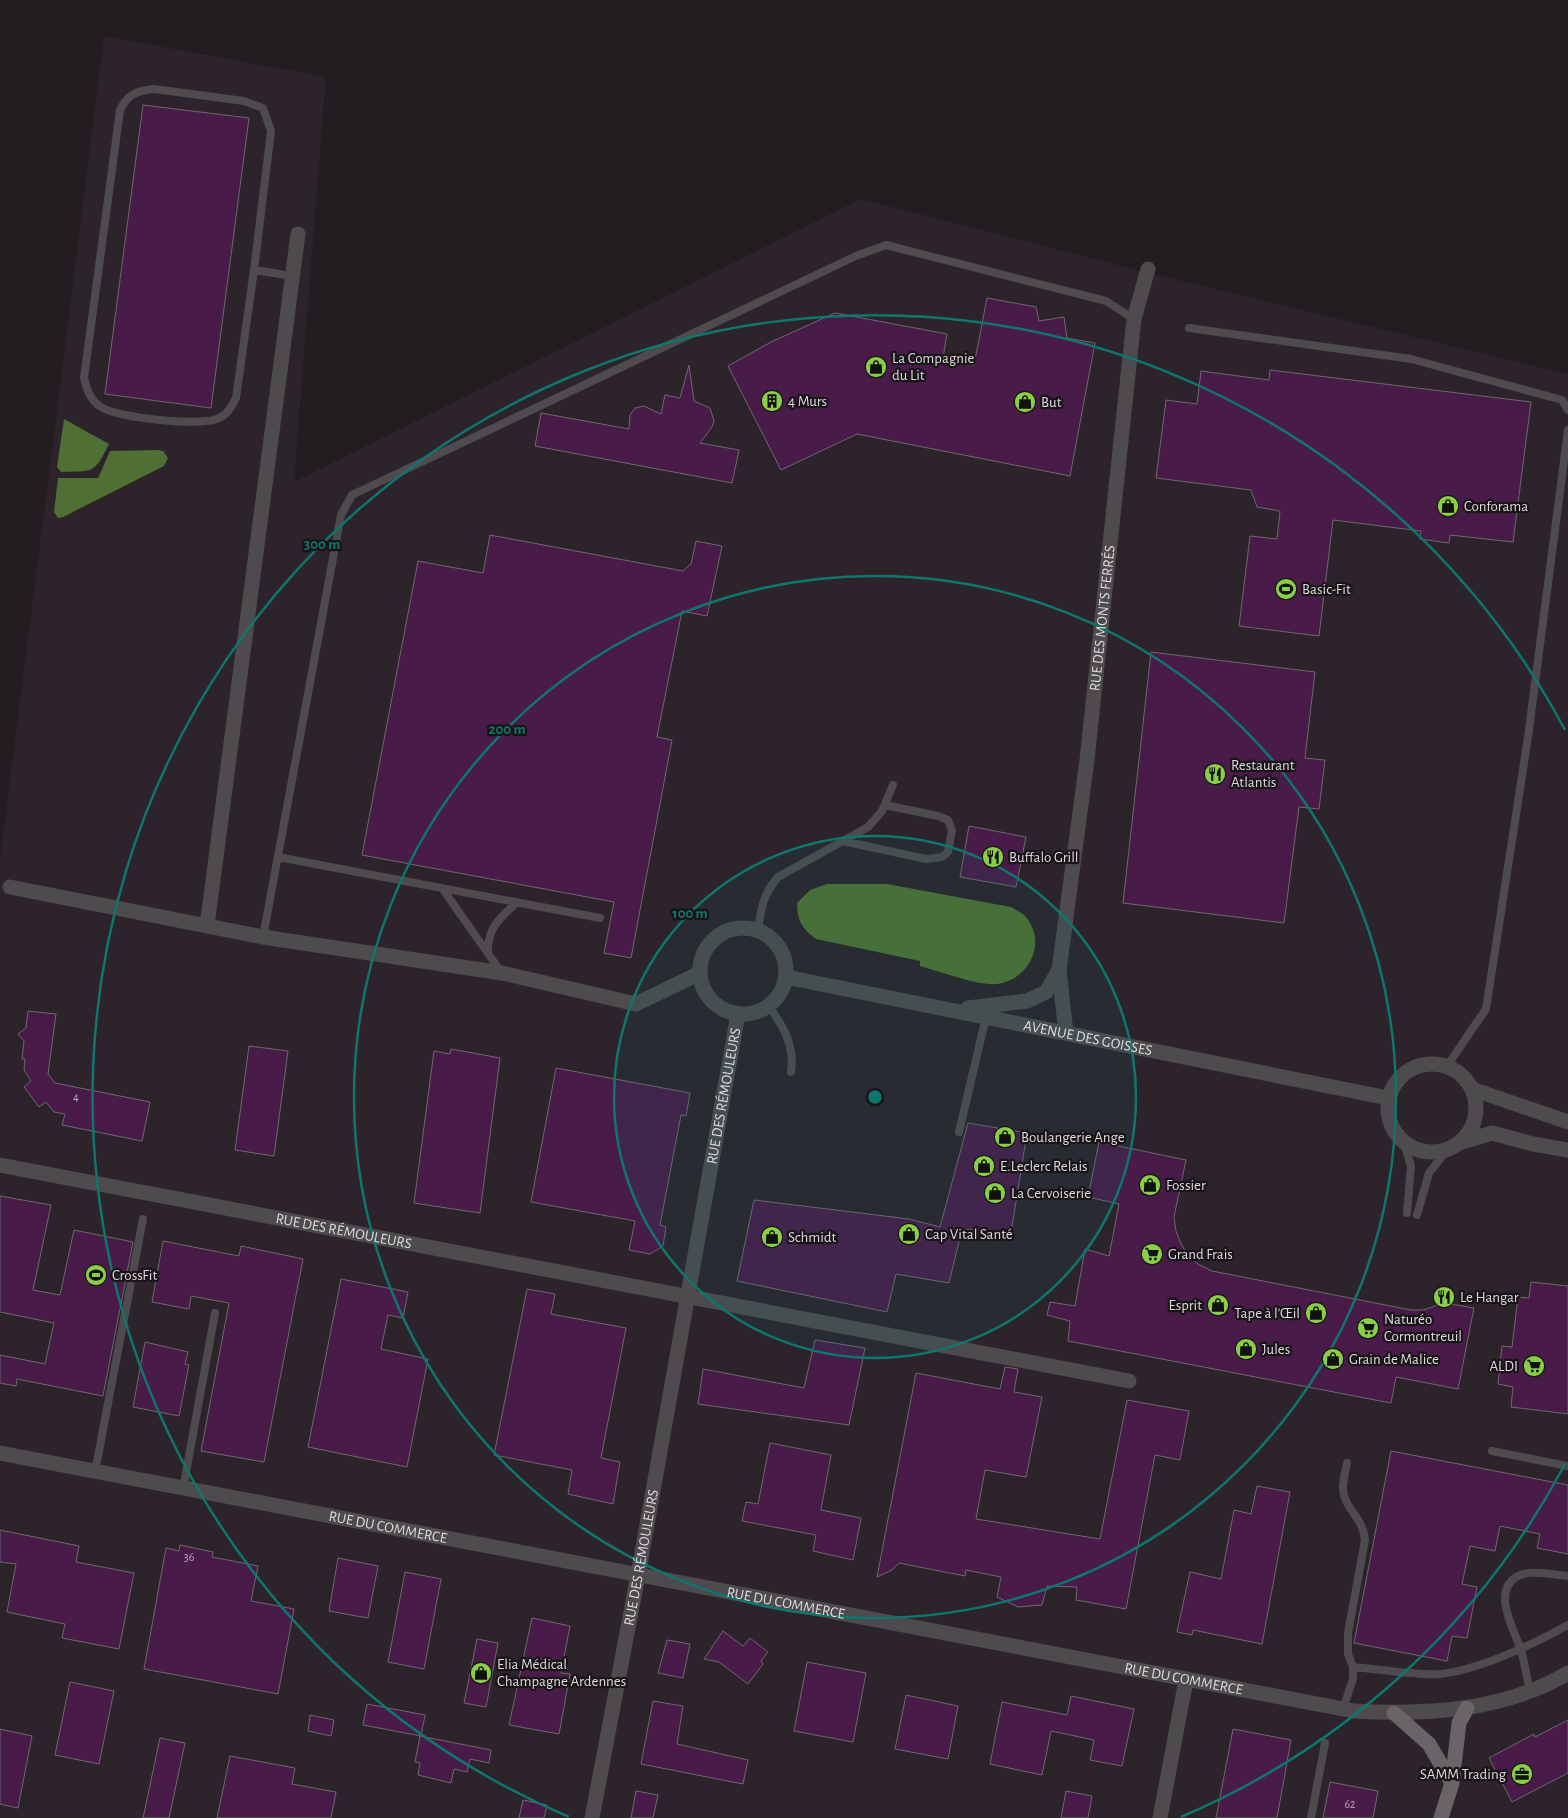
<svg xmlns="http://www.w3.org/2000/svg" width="1568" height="1818" viewBox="0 0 1568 1818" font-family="'Alegreya Sans',sans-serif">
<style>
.built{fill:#2c232b}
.water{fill:#4f6f34}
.building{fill:#491b48;stroke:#6e696e}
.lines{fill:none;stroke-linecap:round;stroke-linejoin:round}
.lane{stroke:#4d4b4d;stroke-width:8}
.street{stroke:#4d4b4d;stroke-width:15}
.secondary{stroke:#686467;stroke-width:15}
.ring{fill:none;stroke:#0f766e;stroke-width:2.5}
.labels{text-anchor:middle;stroke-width:4.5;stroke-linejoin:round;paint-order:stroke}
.number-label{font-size:12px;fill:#b9abb8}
.poi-label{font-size:15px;fill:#dedbde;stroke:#181417;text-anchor:start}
.street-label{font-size:15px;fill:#dedbde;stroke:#181417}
.centre{fill:#0f766e;stroke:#181417;stroke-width:2.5}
.ring-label{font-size:15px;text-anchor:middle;font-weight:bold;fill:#0f766e;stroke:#181417;stroke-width:4.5;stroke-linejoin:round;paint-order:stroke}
</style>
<rect width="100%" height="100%" fill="#211d21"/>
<path class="built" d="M104 36 326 77 294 482 861 199 1149 273 1568 374V1818H0V860Z"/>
<path class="water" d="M64 419 109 444C94 474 94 471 61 472L57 467Z
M158 450 163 451 168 458 164 466 63 517 58 518 54 512 58 478H98L110 451Z
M827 884H887L1011 907C1015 909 1020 912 1024 915 1049 941 1029 981 996 984 979 986 938 971 920 966V961L816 939C803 929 797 921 797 903L810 890Z"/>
<path class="building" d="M143 105 249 118 211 408 105 394Z
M987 298 1036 307 1039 321 1064 317 1067 338 1095 343 1070 476 857 434 781 470 728 366 771 342 835 313 947 334 943 358 974 365Z
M689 365 694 401 710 408 714 421 712 427 700 443 739 450 732 483 535 446 541 413 629 429 630 415 635 408 644 406 661 414 665 395 680 398Z
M1270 370 1531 402 1513 542 1450 535 1449 543 1420 539 1421 531 1333 520 1319 636 1239 626 1250 536 1277 539 1280 511 1257 507 1251 490 1156 478 1166 400 1197 404 1201 371 1269 380Z
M490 535 683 571 691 564 696 541 722 546 707 616 682 611 657 737 672 740 631 958 604 953 614 902 362 855 418 561 483 573Z
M1151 652 1315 672 1305 758 1325 760 1319 809 1299 807 1284 923 1123 903Z
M969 826 1026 837 1016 887 960 877Z
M28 1011 56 1014 48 1074 55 1083 150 1102 142 1141 62 1125 65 1114 54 1112 46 1102 39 1107 24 1087 31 1081 24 1070 25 1059H22L24 1041 18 1034 26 1028Z
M249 1046 288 1051 274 1156 235 1150Z
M451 1049 500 1058 480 1213 414 1203 434 1051 450 1054Z
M556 1068 690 1093 686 1116 681 1115 660 1225 666 1227 663 1246 650 1254 629 1250 635 1221 531 1202Z
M968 1123 1027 1133 1011 1233 962 1229 949 1283 896 1274 887 1312 737 1281 754 1200 909 1219 940 1227Z
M1099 1142 1186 1160 1174 1217 1176 1231 1181 1244 1188 1255 1198 1264 1212 1271 1411 1310H1423L1445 1303 1474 1308 1458 1389 1396 1377 1391 1403 1068 1341 1070 1321 1047 1315 1050 1302 1075 1306 1085 1249 1109 1256 1119 1204 1088 1197Z
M0 1196 51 1205 33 1290 60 1295 74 1230 133 1242 103 1396 17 1379 16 1386 0 1383V1355L45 1364 54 1323 0 1312Z
M163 1241 239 1256 241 1246 303 1259 264 1462 201 1451 229 1303 191 1296 189 1309 152 1302Z
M341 1279 408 1292 403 1318 388 1315 381 1349 428 1359 407 1467 308 1447Z
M1531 1282 1568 1286V1414L1511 1407 1513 1387 1498 1384 1502 1346 1512 1347 1518 1297 1529 1298Z
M527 1289 555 1294 551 1314 626 1328 601 1458 620 1462 613 1504 568 1494 572 1470 494 1455Z
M815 1340 865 1348 849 1425 698 1404 703 1369 804 1388Z
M145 1342 188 1352 185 1364 189 1365 179 1416 133 1407Z
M1005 1367 1018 1369 1014 1392 1042 1397 1026 1477 985 1470 976 1519 1100 1539 1127 1400 1189 1411 1180 1460 1155 1455 1126 1609 1076 1600 1077 1587 1047 1586 1042 1605 1018 1607 997 1597 1001 1577 966 1570 965 1576 899 1563 892 1570 877 1577 916 1373 1000 1389Z
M770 1443 831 1455 821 1510 861 1518 853 1560 813 1551 816 1535 742 1521 746 1502 758 1504Z
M1391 1451 1568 1485V1554L1537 1548 1540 1534 1500 1526 1495 1551 1470 1546 1462 1584 1477 1587 1467 1638 1452 1636 1447 1661 1354 1643Z
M1257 1486 1290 1492 1262 1644 1193 1630 1192 1635 1177 1632 1190 1572 1221 1579 1234 1510 1251 1514Z
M0 1530 79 1546 76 1562 134 1573 119 1649 62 1638 65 1624 7 1612 16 1564 0 1562Z
M180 1545 213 1552 212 1557 258 1566 251 1601 294 1609 278 1694 144 1669 166 1548 179 1551Z
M338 1558 378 1566 368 1618 329 1611Z
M405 1572 441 1579 424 1669 388 1662Z
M532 1618 570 1626 561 1673 570 1674 559 1734 509 1725Z
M723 1631 743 1646 750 1638 768 1652 761 1661 763 1664 748 1684 719 1662 704 1659Z
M477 1639 498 1643 486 1707 464 1703Z
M667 1640 690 1644 683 1678 658 1673Z
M807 1662 866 1673 853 1742 794 1731Z
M70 1682 114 1691 99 1764 55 1755Z
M906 1695 958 1706 948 1759 895 1749Z
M1071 1696 1134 1709 1122 1766 1090 1760 1094 1740 1051 1731 1042 1775 990 1764 1002 1702 1067 1715Z
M653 1701 683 1706 677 1744 748 1760 743 1784 641 1764Z
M367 1704 425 1715 421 1736 363 1725Z
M310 1715 334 1720 331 1736 308 1731Z
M1568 1720V1773L1512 1802 1489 1758 1534 1734 1535 1737Z
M0 1729 32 1736 18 1808 0 1804Z
M1233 1729 1291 1740 1277 1818H1216Z
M420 1736 491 1750 489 1763 470 1759 467 1772 454 1769 451 1783 418 1775 420 1763 415 1762Z
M160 1738 185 1743 169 1818H143Z
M230 1756 295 1768 292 1784 336 1792 331 1818H217Z
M1330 1782 1378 1791 1373 1818H1323Z
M636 1791 658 1795 653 1818H631Z
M1066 1791 1092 1796 1088 1818H1061Z
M523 1800 547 1805 544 1818H519Z"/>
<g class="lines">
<path class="lane" d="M254 270 236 398C232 406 228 414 219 418 202 427 117 418 101 407 90 400 87 390 84 378L120 110C128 94 136 91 154 89L244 101 263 108 271 131 254 270 292 276
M1189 328 1411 359 1562 400 1568 410
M843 841 926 859 942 857 948 852 952 830 948 820 938 816 885 805
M278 857 600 918
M442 888 501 972
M758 930C761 909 763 894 778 877L868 827 882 811 893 785
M263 937 341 515 352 495 856 256 886 245 1106 301 1134 319
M488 953C487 928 500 918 517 902
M768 1005C783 1026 795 1045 791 1072
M1447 1066 1486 1009 1528 737 1568 430
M959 1132 986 1017
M1404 1143 1411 1166 1407 1213
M1417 1215 1429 1173 1448 1149
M1492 1451 1568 1466
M95 1472 143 1219
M183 1489 215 1313
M1353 1667C1377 1669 1418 1676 1440 1674 1479 1670 1534 1644 1568 1625
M1530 1692C1527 1678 1525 1664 1521 1650 1515 1631 1490 1591 1518 1576 1532 1569 1553 1575 1568 1576
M1343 1709 1353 1679V1667L1348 1654V1633L1365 1540C1363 1517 1345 1510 1343 1490 1342 1482 1346 1471 1347 1463
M1311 1818 1325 1743"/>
<g class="street">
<path d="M10 887 263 937 502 973 636 1004 700 973"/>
<path d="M207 926 298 234"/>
<circle cx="743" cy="971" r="43"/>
<path id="s1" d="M786 977 1388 1098"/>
<path d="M968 1008 1027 1001 1046 992 1059 970"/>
<path id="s2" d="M1066 1033 1059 970 1087 760 1134 319 1148 269"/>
<circle cx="1432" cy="1108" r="44"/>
<path d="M1472 1089 1568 1122"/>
<path d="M1462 1142 1492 1133 1533 1144 1568 1150"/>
<path id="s3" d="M0 1165 1129 1381"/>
<path id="s4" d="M0 1453 1354 1711C1427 1715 1504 1711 1568 1673"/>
<path id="s5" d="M592 1818 638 1575 738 1014"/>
<path d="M1160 1818 1186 1680"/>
</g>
<path class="secondary" d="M1394 1713 1429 1744 1452 1783
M1441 1818 1452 1783 1459 1723 1467 1708"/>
</g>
<circle cx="875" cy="1097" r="261" fill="#0f766e" fill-opacity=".12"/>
<g class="ring">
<circle cx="875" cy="1097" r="261"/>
<circle cx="875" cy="1097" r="521"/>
<path d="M1565 1464A782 782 0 0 1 1181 1817M569 1817A782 782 0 1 1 1565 730"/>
</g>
<defs>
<g id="shop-disc" transform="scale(1.125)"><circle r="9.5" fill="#8ace48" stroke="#181417"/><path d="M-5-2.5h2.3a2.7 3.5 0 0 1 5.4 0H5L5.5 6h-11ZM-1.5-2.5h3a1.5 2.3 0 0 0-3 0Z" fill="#111"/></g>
<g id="building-disc" transform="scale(1.125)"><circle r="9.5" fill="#8ace48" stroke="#181417"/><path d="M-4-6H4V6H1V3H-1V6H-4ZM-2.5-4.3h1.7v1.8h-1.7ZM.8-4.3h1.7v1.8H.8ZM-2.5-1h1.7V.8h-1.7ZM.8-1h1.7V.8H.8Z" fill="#111"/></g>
<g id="stadium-disc" transform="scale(1.125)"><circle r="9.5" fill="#8ace48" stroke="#181417"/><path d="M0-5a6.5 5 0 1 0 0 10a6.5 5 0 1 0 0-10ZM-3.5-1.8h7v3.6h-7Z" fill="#111"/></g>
<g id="restaurant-disc" transform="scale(1.125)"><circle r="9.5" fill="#8ace48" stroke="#181417"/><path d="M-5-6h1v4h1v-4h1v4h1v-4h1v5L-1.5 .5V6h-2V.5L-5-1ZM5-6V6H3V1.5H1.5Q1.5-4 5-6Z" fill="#111"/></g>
<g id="supermarket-disc" transform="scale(1.125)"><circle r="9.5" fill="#8ace48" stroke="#181417"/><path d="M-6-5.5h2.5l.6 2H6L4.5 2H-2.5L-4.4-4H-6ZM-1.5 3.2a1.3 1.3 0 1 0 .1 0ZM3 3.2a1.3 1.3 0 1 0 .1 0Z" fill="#111"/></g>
<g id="office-disc" transform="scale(1.125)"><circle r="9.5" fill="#8ace48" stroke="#181417"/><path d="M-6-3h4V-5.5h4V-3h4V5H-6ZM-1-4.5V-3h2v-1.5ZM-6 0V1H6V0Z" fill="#111"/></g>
</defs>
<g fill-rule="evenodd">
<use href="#shop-disc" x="876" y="367"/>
<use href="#building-disc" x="772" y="401"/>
<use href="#shop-disc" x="1025" y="402"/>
<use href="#shop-disc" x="1448" y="506"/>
<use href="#stadium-disc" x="1286" y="589"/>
<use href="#restaurant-disc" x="1215" y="774"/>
<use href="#restaurant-disc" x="993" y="857"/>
<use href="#shop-disc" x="1005" y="1137"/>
<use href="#shop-disc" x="984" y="1166"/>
<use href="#shop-disc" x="1150" y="1185"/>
<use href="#shop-disc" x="995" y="1193"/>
<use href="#shop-disc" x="909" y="1234"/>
<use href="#shop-disc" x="772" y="1237"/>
<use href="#supermarket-disc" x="1152" y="1254"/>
<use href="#stadium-disc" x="96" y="1275"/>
<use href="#restaurant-disc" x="1444" y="1297"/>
<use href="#shop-disc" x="1218" y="1305"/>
<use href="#shop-disc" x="1316" y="1313"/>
<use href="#supermarket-disc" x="1368" y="1328"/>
<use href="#shop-disc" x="1246" y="1349"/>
<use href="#shop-disc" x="1333" y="1359"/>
<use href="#supermarket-disc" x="1534" y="1366"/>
<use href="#shop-disc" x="481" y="1673"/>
<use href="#office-disc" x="1522" y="1774"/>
</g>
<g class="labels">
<g class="number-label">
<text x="76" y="1101">4</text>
<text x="189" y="1561">36</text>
<text x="1350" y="1808">62</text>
</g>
<g class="poi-label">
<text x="892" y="363">La Compagnie<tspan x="892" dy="17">du Lit</tspan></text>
<text x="788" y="406">4 Murs</text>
<text x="1041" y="407">But</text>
<text x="1464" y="511">Conforama</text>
<text x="1302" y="594">Basic-Fit</text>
<text x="1231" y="770">Restaurant<tspan x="1231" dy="17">Atlantis</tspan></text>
<text x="1009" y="862">Buffalo Grill</text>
<text x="1021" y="1142">Boulangerie Ange</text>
<text x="1000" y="1171">E.Leclerc Relais</text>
<text x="1166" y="1190">Fossier</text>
<text x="1011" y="1198">La Cervoiserie</text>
<text x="925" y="1239">Cap Vital Santé</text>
<text x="788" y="1242">Schmidt</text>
<text x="1168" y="1259">Grand Frais</text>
<text x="112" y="1280">CrossFit</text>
<text x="1460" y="1302">Le Hangar</text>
<text x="1202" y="1310" text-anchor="end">Esprit</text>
<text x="1300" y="1318" text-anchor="end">Tape à l'Œil</text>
<text x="1384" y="1324">Naturéo<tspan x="1384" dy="17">Cormontreuil</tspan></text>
<text x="1262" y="1354">Jules</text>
<text x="1349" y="1364">Grain de Malice</text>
<text x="1518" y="1371" text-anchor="end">ALDI</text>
<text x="497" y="1669">Elia Médical<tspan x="497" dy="17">Champagne Ardennes</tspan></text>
<text x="1506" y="1779" text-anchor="end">SAMM Trading</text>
</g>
<g class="street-label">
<text dy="5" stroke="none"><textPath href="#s2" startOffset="418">RUE DES MONTS FERRÉS</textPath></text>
<text dy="5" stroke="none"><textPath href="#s1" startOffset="308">AVENUE DES GOISSES</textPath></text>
<text dy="5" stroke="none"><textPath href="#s5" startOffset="734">RUE DES RÉMOULEURS</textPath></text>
<text dy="5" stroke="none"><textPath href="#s3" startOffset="350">RUE DES RÉMOULEURS</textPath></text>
<text dy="5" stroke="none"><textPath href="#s4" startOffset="395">RUE DU COMMERCE</textPath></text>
<text dy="5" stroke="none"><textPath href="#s5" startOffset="265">RUE DES RÉMOULEURS</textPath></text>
<text dy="5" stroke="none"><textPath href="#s4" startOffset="800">RUE DU COMMERCE</textPath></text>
<text dy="5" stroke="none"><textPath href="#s4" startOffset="1205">RUE DU COMMERCE</textPath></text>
</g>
</g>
<circle cx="875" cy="1097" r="8" class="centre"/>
<g class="ring-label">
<text x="322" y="549">300 m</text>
<text x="507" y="734">200 m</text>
<text x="690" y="918">100 m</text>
</g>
</svg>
